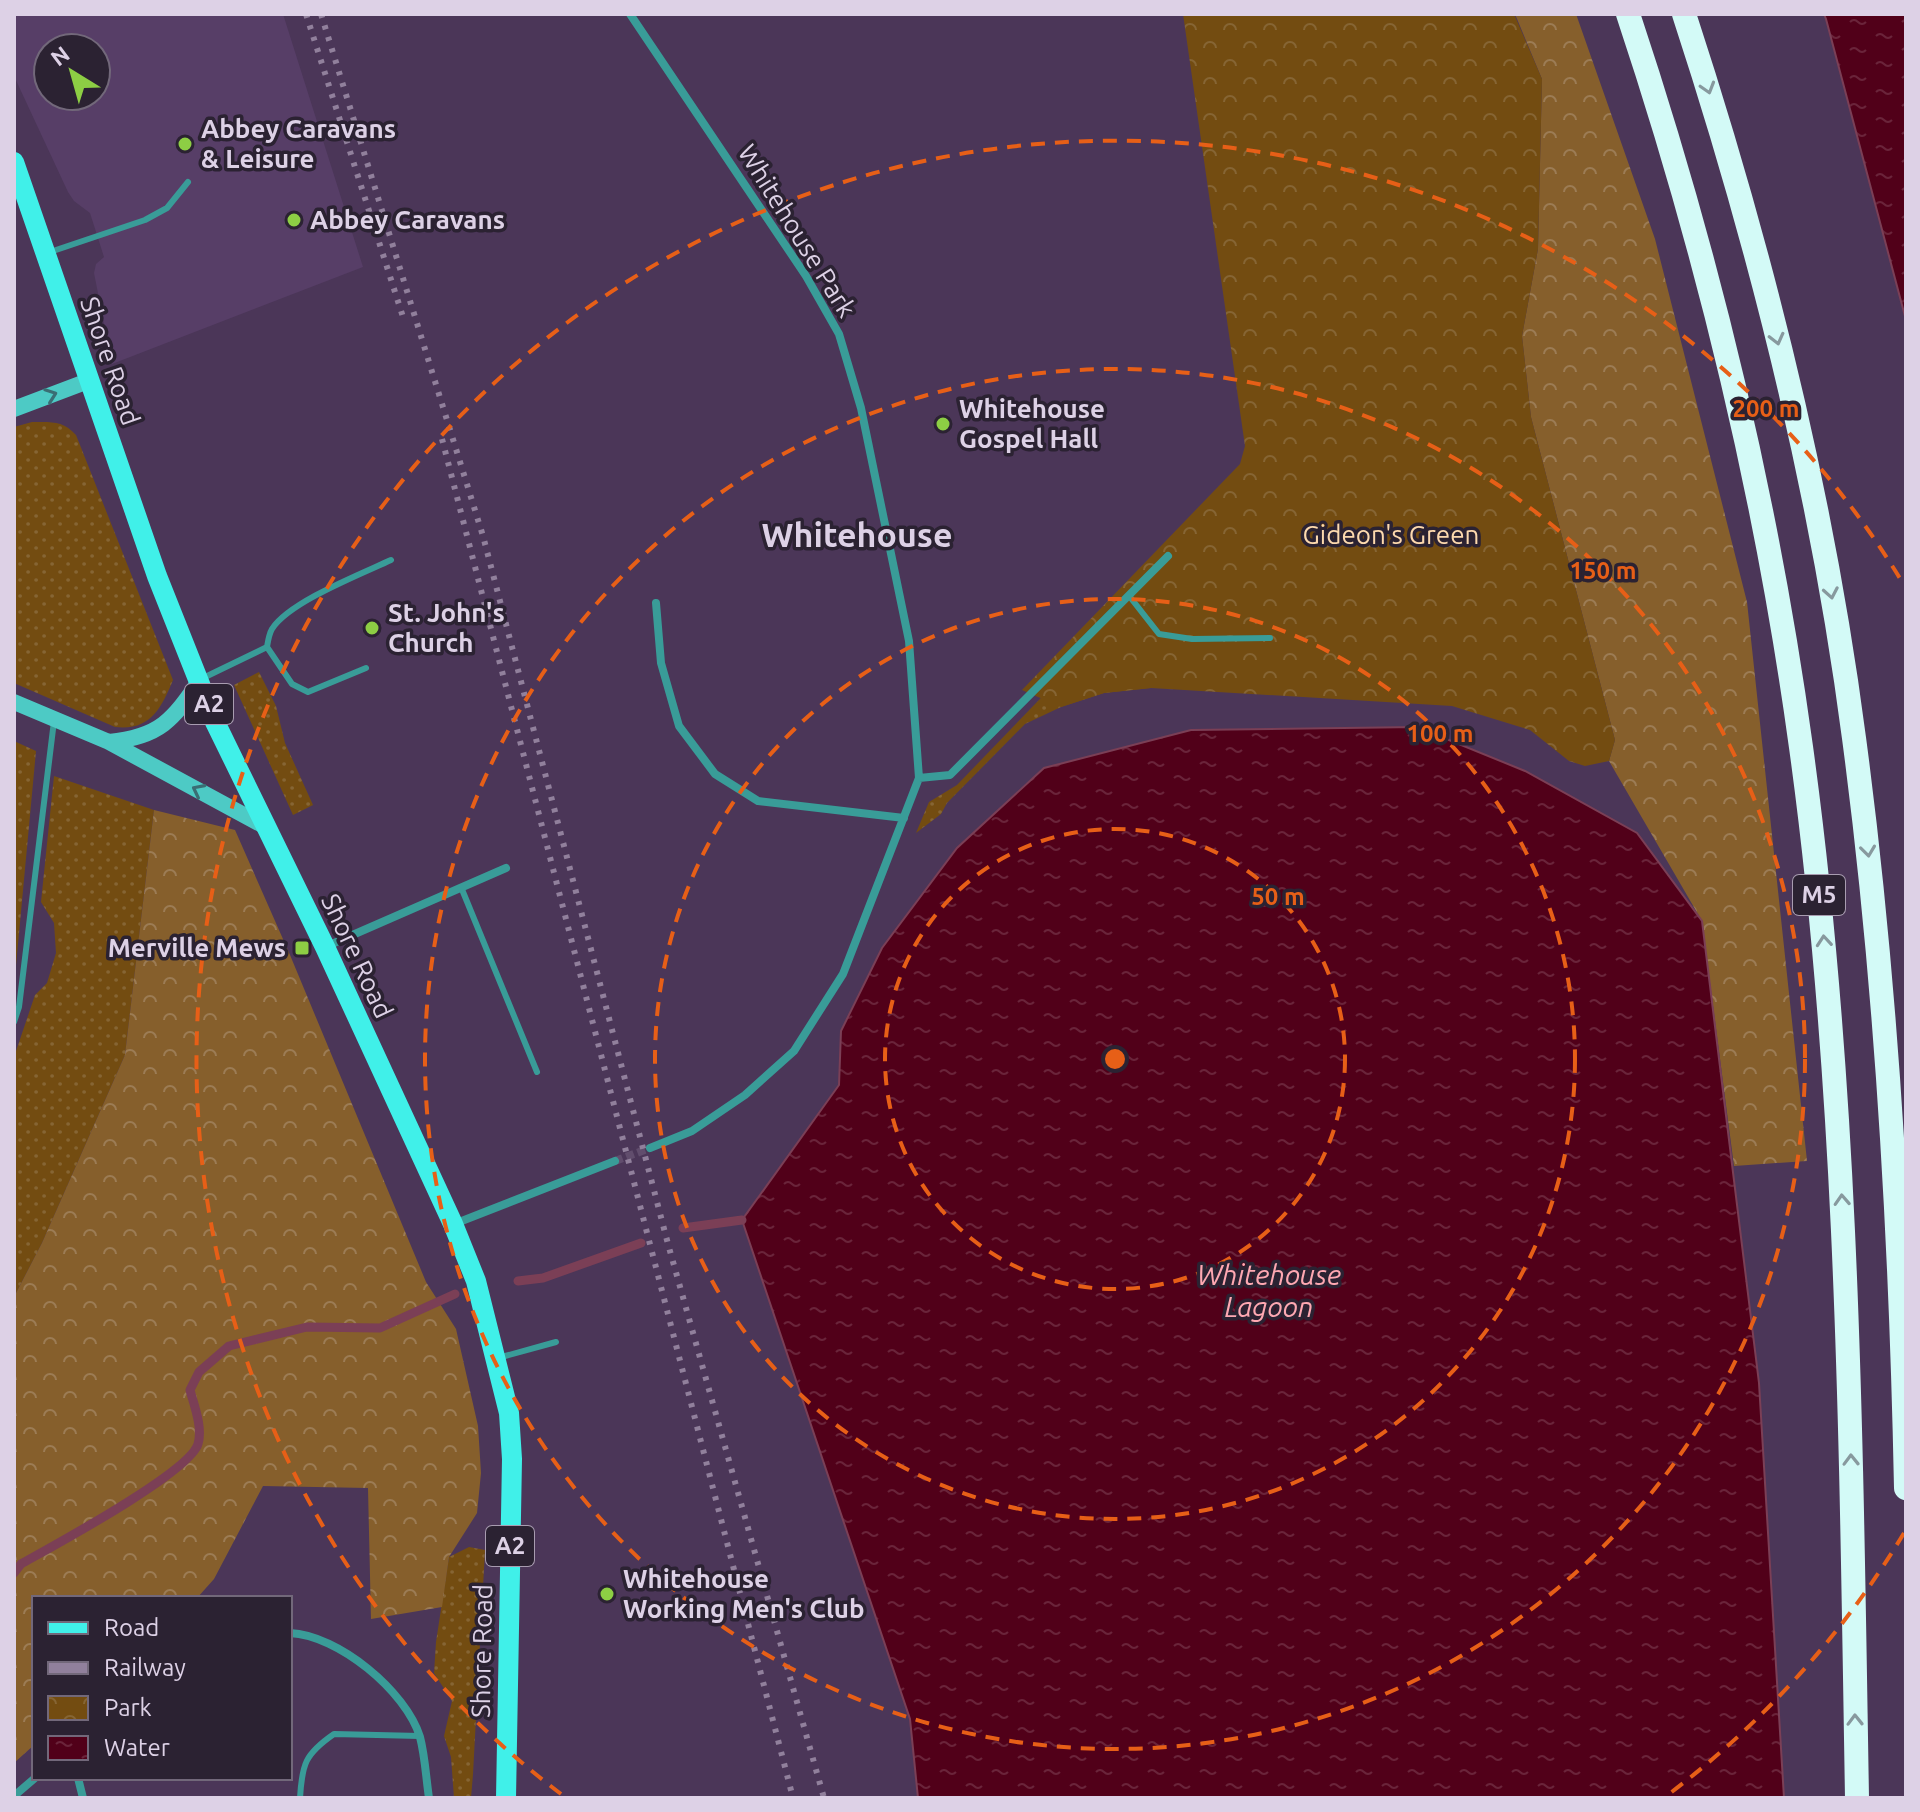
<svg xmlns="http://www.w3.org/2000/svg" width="1920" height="1812" viewBox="0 0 1920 1812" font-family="Ubuntu,sans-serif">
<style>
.built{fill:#573e67;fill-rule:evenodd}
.grass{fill:url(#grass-dots)}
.forest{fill:url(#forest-crowns)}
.park{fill:url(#park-crowns)}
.water{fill:url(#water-ripples);stroke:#7b3f56;stroke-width:2}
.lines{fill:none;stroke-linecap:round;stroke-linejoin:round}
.stream{stroke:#7b3f56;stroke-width:9}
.street-tunnel{stroke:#614d6d;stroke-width:8;stroke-dasharray:8 4;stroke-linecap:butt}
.lane{stroke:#399c98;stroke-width:6}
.street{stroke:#399c98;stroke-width:8}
.secondary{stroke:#4dcac5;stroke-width:16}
.primary{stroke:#40f0e9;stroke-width:20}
.highway{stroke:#d3faf7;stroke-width:24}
.rail{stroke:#91809c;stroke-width:6;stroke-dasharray:4 8;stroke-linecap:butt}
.oneway{stroke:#87999e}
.oneway2{stroke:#3a6e74}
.ring{fill:none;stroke:#e75f17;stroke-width:4;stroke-dasharray:14 10}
.poi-dot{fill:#8dce44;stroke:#2b2232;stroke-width:3}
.labels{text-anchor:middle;stroke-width:7;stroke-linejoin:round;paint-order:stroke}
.shield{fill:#2b2232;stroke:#a89cb0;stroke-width:2}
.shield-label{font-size:24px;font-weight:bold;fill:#ddd1e6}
.poi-label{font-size:26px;font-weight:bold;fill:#ddd1e6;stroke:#2b2232;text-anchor:start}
.street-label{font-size:26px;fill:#ddd1e6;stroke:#2b2232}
.park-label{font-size:26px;fill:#fdd9ae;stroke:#2b2232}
.water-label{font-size:28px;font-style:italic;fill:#fea8b2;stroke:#2b2232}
.district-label{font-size:34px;font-weight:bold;fill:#ddd1e6;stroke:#2b2232}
.centre{fill:#e75f17;stroke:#2b2232;stroke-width:4}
.ring-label{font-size:24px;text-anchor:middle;font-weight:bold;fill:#e75f17;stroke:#2b2232;stroke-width:7;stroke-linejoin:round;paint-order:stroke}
</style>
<defs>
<pattern id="grass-dots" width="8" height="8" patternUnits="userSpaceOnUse" patternTransform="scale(2)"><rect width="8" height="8" fill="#734c11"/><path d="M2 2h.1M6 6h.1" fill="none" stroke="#866534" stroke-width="1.8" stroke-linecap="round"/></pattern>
<pattern id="forest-crowns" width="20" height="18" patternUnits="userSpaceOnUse" patternTransform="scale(2)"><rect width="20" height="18" fill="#865f2c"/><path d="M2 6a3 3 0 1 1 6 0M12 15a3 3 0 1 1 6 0" fill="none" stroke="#9c7c55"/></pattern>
<pattern id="park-crowns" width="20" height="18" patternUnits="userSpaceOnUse" patternTransform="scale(2)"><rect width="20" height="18" fill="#734c11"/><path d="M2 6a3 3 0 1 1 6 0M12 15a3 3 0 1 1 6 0" fill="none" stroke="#866534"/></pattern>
<pattern id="water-ripples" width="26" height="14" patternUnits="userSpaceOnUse" patternTransform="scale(2)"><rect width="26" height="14" fill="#510019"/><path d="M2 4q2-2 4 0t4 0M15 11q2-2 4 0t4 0" fill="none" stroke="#6a243a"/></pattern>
</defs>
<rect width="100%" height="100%" fill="#4b3658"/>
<path class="built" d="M14 14H283L363 267 112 364 94 273 96 264 104 257 90 213 74 201 68 192 14 76ZM48 48H96V96H48Z"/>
<path class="grass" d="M32 422C50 422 63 420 76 435L173 680C161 709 150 731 115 727L14 683V427Z
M1116 620 1151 688 1104 693 1061 707 1025 724 947 803 941 814 916 833 929 802 957 785Z
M259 672 276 706 285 743 313 805 293 815 234 685Z
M14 741 36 751 14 987Z
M54 776 154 810 125 1055 42 1243 14 1297V1057L35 995 47 983 56 953 54 923 41 902Z
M469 1547 485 1550 473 1774 471 1798H454L451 1757 444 1736 452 1701 434 1673 436 1642 449 1557Z"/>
<path class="forest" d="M1515 14H1576L1655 239 1747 602 1807 1161 1734 1166 1702 921 1609 761 1615 740 1531 417 1522 336 1538 249 1542 79Z
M154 810 235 830 290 955 426 1282 456 1329 478 1426 481 1473 477 1513 449 1557 442 1607 371 1619 368 1488 263 1486 214 1579 197 1598H34V1745L14 1763V1297L42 1243 125 1055Z"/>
<path class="park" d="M1183 14H1514L1542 79 1538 249 1522 336 1531 417 1615 740 1609 761 1585 766 1569 761 1530 730 1452 706 1151 688 1104 693 1061 707 1022 690 1240 464 1245 446Z"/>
<path class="water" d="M1824 14H1906V320L1826 19Z
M1417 727 1525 771 1637 833 1702 921 1759 1383 1784 1798H918L910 1719 742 1220 839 1085 841 1031 882 948 957 848 1044 768 1191 730Z"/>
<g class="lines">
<path class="stream" d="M683 1228 742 1220
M518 1281 543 1278 641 1243
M14 1573 21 1564C53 1546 189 1473 198 1444 203 1428 194 1405 190 1390L199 1372 229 1346 307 1327 380 1328 455 1294"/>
<path class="street-tunnel" d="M615 1161 650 1148"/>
<path class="lane" d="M50 252 145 220 167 208 188 182
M1130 597 1159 634 1192 639 1270 638
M267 647 292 684 308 692 366 668
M203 678 267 647C268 641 269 634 272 629 289 602 361 574 391 560
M461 887 537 1072
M14 1022 19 1007 54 721
M498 1358 556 1342
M300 1798C302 1764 305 1754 334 1734L420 1736"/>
<path class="street" d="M630 14 806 276 839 334 861 408 909 641 919 778 843 974 794 1051 745 1095 692 1131 650 1148
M656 603 661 663 679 726 715 774 758 801 904 818
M919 778 950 775 1168 556
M325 947 506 868
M454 1224 615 1161
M290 1633C338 1635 406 1691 420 1737 425 1756 426 1778 429 1798
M78 1778 83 1798
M14 1796 35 1778"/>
<path class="secondary" d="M14 409 88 381
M14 702 109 742 266 827
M109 742C160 737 173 720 200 680"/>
<path class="primary" d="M14 162 157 576 215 722 325 947 453 1224 476 1281 509 1413 512 1459 506 1798"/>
<path class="highway" d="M1628 14C1707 251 1767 499 1801 747 1849 1095 1851 1447 1857 1798
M1684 14C1761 249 1822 492 1854 738 1887 986 1901 1237 1906 1488"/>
<path class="rail" d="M306 14 403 317
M321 14 483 536 668 1244 824 1798
M442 439 793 1798"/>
</g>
<defs><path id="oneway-chevron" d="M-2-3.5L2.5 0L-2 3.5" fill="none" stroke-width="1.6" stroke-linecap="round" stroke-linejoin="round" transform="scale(2)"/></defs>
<g class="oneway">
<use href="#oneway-chevron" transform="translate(1708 88) rotate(73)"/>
<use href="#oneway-chevron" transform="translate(1777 339) rotate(76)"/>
<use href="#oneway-chevron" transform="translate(1831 593) rotate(80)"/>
<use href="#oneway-chevron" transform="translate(1868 851) rotate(83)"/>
<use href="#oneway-chevron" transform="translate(1824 941) rotate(-95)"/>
<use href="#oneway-chevron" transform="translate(1842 1200) rotate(-93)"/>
<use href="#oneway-chevron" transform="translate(1851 1460) rotate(-91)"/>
<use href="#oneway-chevron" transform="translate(1855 1720) rotate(-91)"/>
</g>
<g class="oneway2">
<use href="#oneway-chevron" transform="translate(51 395) rotate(-20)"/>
<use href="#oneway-chevron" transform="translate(198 790) rotate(-153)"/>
</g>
<g class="ring">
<circle cx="1115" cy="1059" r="230"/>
<circle cx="1115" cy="1059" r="460"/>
<circle cx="1115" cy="1059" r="690"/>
<path d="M1904 1533A920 920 0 0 1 1669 1794M561 1794A920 920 0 1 1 1904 585"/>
</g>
<g class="poi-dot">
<circle cx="185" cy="144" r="8"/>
<circle cx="294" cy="220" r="8"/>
<circle cx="943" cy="424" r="8"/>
<circle cx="372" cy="628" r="8"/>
<rect x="294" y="940" width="16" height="16" rx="4"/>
<circle cx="607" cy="1594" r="8"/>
</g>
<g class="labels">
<g class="shield">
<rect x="185" y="684" width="48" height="40" rx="6"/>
<rect x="1793" y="875" width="52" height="40" rx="6"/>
<rect x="486" y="1526" width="48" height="40" rx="6"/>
</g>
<g class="shield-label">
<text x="209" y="712">A2</text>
<text x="1819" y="903">M5</text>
<text x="510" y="1554">A2</text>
</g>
<g class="poi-label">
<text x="201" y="138">Abbey Caravans<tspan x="201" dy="30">&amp; Leisure</tspan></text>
<text x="310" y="229">Abbey Caravans</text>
<text x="959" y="418">Whitehouse<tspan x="959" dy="30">Gospel Hall</tspan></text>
<text x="388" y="622">St. John's<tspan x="388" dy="30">Church</tspan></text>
<text x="286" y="957" text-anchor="end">Merville Mews</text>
<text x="623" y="1588">Whitehouse<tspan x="623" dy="30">Working Men's Club</tspan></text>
</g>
<g class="street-label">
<text transform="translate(797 231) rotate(58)" y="9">Whitehouse Park</text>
<text transform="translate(110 361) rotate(71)" y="9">Shore Road</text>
<text transform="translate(357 956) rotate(65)" y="9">Shore Road</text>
<text transform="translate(482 1651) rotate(-89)" y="9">Shore Road</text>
</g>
<g class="park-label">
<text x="1391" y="544">Gideon's Green</text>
</g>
<g class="water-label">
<text x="1269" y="1285">Whitehouse<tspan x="1269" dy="32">Lagoon</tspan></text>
</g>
<g class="district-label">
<text x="857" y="547">Whitehouse</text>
</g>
</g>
<circle cx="1115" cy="1059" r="12" class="centre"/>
<g class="ring-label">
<text x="1766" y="417">200 m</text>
<text x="1603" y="579">150 m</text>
<text x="1440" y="742">100 m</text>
<text x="1278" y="905">50 m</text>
</g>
<rect width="1920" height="1812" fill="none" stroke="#ddd1e6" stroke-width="32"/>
<rect x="32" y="1596" width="260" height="184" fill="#2b2232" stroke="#72687a" stroke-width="2"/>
<rect x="48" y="1622" width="40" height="12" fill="#40f0e9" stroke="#72687a" stroke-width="2"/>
<text x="104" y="1636" font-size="24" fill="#ddd1e6">Road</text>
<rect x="48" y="1662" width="40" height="12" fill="#91809c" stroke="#72687a" stroke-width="2"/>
<text x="104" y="1676" font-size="24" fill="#ddd1e6">Railway</text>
<rect x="48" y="1696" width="40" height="24" fill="url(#park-crowns)" stroke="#72687a" stroke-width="2"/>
<text x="104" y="1716" font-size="24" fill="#ddd1e6">Park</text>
<rect x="48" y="1736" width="40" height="24" fill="url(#water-ripples)" stroke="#72687a" stroke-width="2"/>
<text x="104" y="1756" font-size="24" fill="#ddd1e6">Water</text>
<g transform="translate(72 72) rotate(323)"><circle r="38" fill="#2b2232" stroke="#72687a" stroke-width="2"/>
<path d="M0-6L14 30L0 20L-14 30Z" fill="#8dce44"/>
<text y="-12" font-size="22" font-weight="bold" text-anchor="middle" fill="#ddd1e6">N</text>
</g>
</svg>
